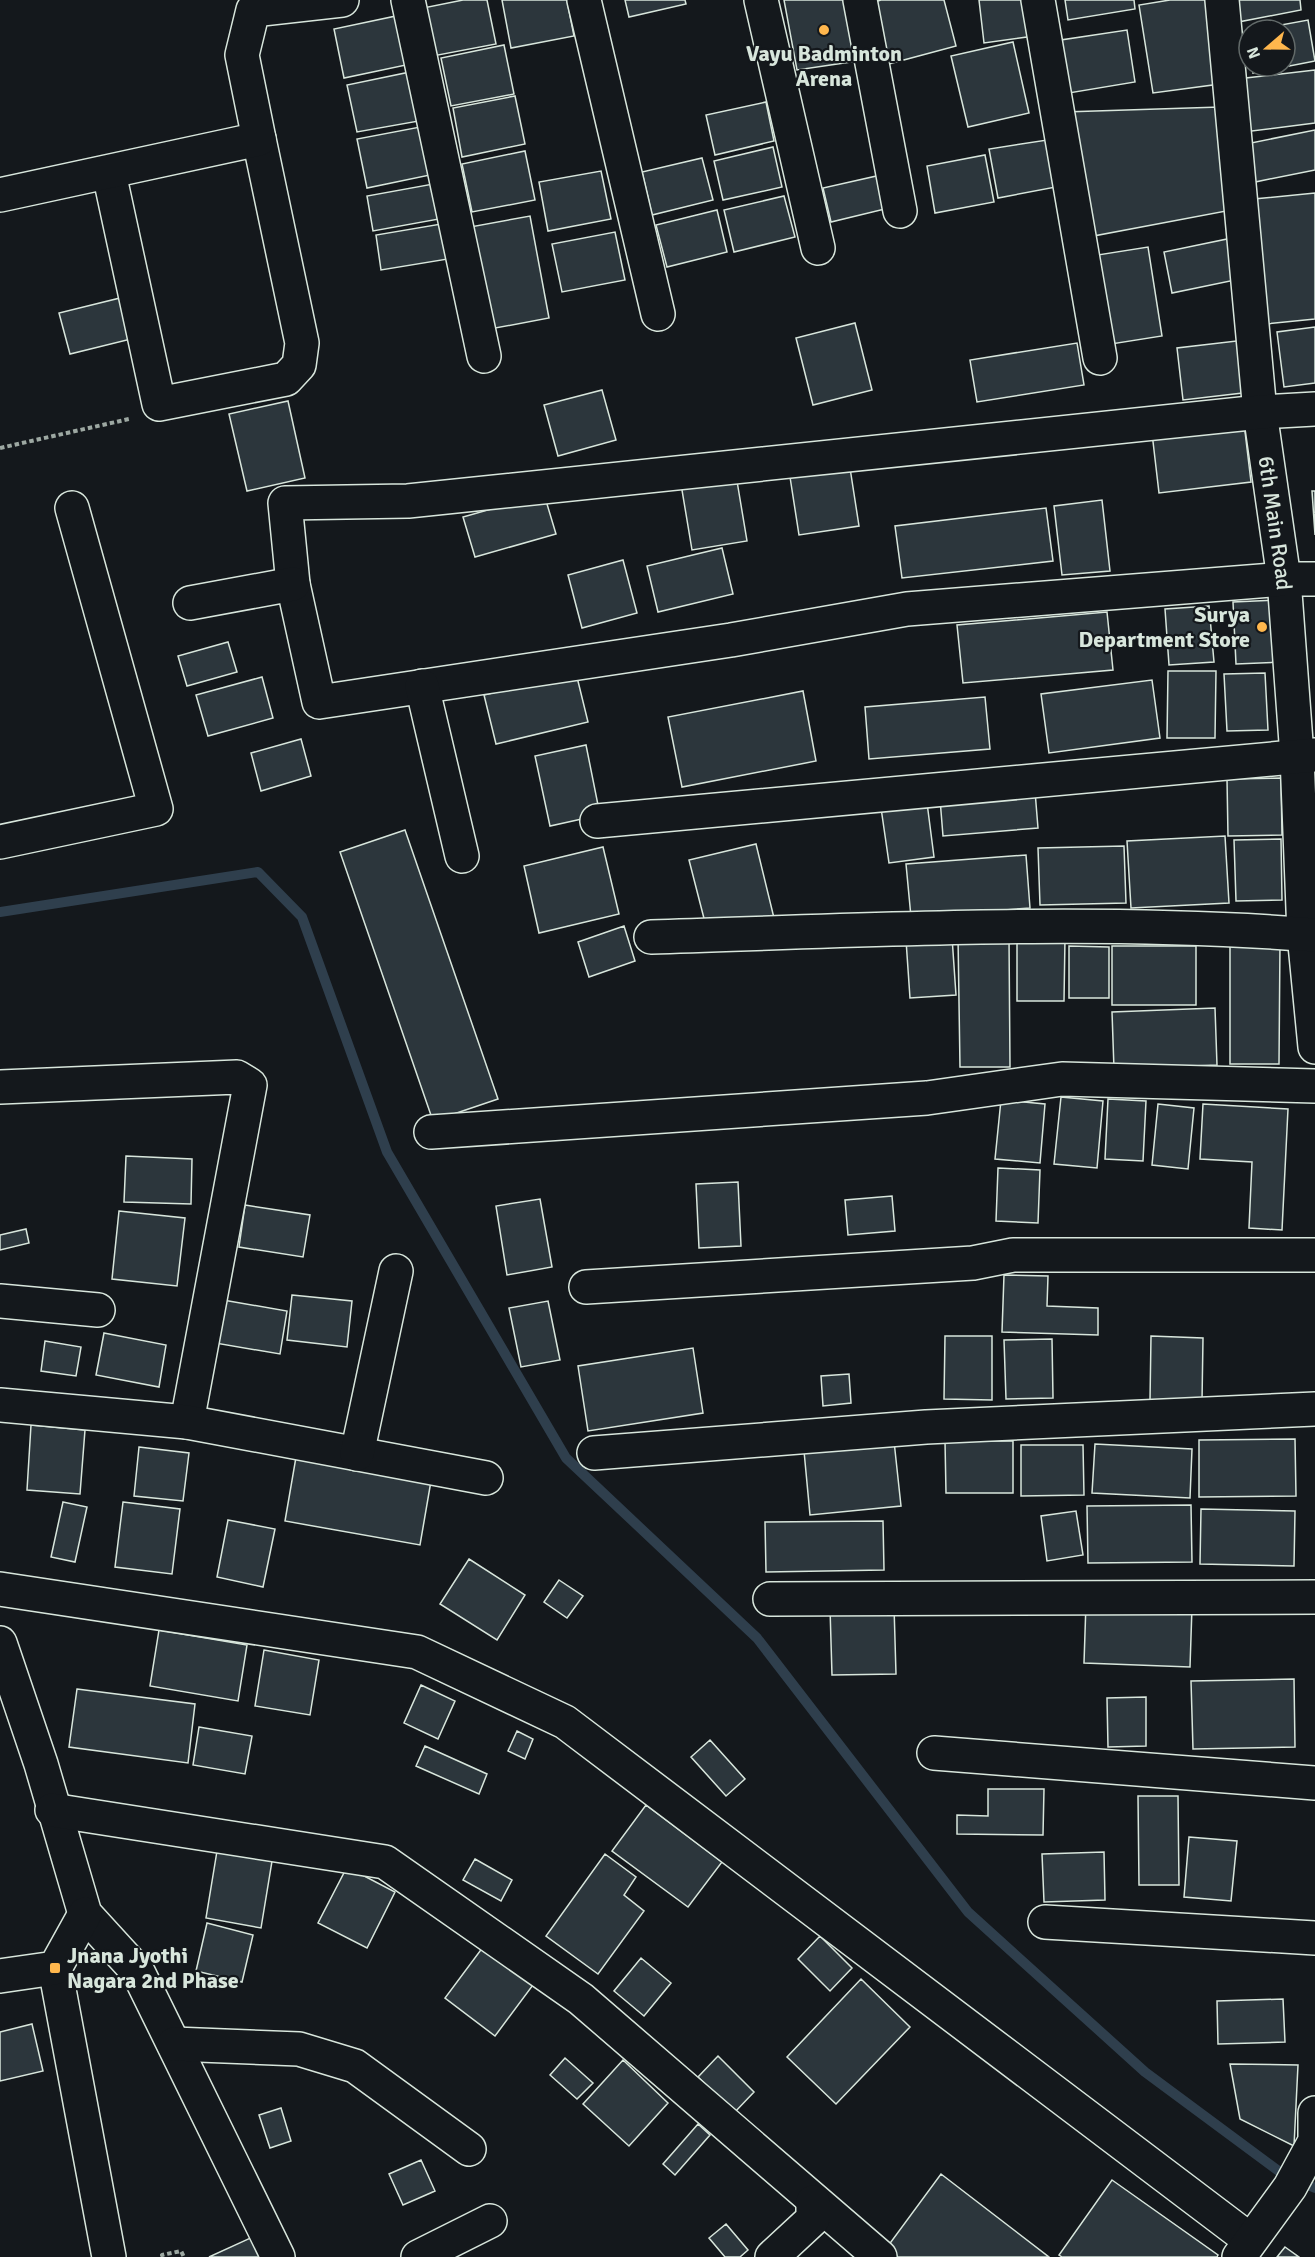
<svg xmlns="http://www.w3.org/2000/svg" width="1315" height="2257" viewBox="0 0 1315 2257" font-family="Signika,sans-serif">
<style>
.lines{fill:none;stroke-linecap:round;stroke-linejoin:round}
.stream{stroke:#2f3f4d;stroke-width:10}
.building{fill:#2c363c;stroke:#d8e6dc;stroke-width:1.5}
.street-casing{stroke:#d8e6dc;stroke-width:36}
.path{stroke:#9da8a2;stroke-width:4;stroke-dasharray:4.5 3;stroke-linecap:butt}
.street{stroke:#14181c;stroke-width:33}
.poi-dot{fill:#ffb74d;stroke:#14181c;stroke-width:2}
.labels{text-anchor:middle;stroke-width:4.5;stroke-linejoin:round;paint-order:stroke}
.poi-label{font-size:22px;font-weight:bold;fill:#d8e6dc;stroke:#14181c}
.street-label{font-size:22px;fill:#d8e6dc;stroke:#14181c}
</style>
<rect width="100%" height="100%" fill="#14181c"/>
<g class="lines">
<path class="stream" d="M0 912 258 872 302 917 387 1152 566 1458 757 1638 968 1912 1145 2072 1284 2175 1315 2188"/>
</g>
<path class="building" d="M463 0H487L496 44 433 56 423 8Z
M502 0H567L574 36 511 48Z
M625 0H685L686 4 629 17Z
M784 0H852L864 60 797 70Z
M881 0H944L956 46 885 65 868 4Z
M979 0H1030L1034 36 984 43Z
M1065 0H1134L1135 9 1068 20Z
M1170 0H1216L1220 84 1153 93 1139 5Z
M1229 0H1300L1301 10 1233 23Z
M396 16 406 65 344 78 334 29Z
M1308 20 1315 61 1253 73 1252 66H1285V30H1253Z
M1127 30 1135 82 1069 93 1061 40Z
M1013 42 1029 113 968 127 951 56Z
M504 45 514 94 451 106 441 58Z
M1315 70V123L1244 132 1237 79Z
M410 72 419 121 357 132 347 85Z
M515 96 525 144 462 157 453 108Z
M766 102 774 141 715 155 706 115Z
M1220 107 1237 209 1088 237 1064 112Z
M420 127 430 175 367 188 357 139Z
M1315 130V170L1255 182 1246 144Z
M1047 140 1056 187 998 198 989 149Z
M773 147 782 187 723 200 714 161Z
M525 151 535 200 472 212 462 164Z
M985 155 994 202 935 213 927 166Z
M702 158 713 200 652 215 642 172Z
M601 171 611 219 548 231 539 182Z
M881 175 889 208 831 222 823 188Z
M433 184 439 219 373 231 367 196Z
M1315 193V319L1266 324 1254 199Z
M784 196 795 237 734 252 724 210Z
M717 210 727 252 667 267 656 225Z
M530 216 549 318 490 329 470 227Z
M441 224 448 259 381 270 376 235Z
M615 232 625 280 562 292 552 244Z
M1232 238 1240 279 1172 293 1164 252Z
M1148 247 1162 336 1105 345 1091 256Z
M120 298 131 339 70 354 59 313Z
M855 323 872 390 813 405 796 338Z
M1315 327V383L1284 387 1277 332Z
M1245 340 1251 392 1183 400 1177 348Z
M1077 343 1084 385 977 402 970 360Z
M602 390 616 440 558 456 544 405Z
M288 401 305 478 247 491 229 414Z
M1244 423 1251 482 1159 493 1152 433Z
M850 468 859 526 799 535 790 477Z
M736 475 747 541 692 550 681 484Z
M1312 491H1315V535Z
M544 494 556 534 475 557 463 517Z
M1102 500 1110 571 1062 575 1054 506Z
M1046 508 1053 561 902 578 895 526Z
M722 548 733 594 658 612 647 566Z
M623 560 637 613 582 628 568 575Z
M1280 600 1283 662 1236 664 1233 602Z
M1209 606 1214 662 1169 665 1165 609Z
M1107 612 1113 670 963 683 957 625Z
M228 642 237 672 187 686 178 656Z
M1168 671H1216L1215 738H1167Z
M576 673 588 722 496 744 484 695Z
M1265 673 1268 730 1227 731 1224 674Z
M262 677 273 718 208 736 196 695Z
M1152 680 1160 738 1049 753 1041 694Z
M803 691 816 761 682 787 668 717Z
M985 697 990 749 869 759 865 707Z
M301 739 311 776 261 791 251 753Z
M586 745 600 815 550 826 535 756Z
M1281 778 1282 835 1228 836 1227 779Z
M1035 791 1038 828 943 836 940 799Z
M926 795 934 857 889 863 880 801Z
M405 830 498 1099 433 1121 340 852Z
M1225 836 1229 903 1131 908 1127 841Z
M1281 839 1282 900 1236 901 1234 840Z
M756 844 774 918 708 934 689 860Z
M1124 846 1126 903 1040 905 1038 848Z
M603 847 619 914 539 933 524 866Z
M1026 855 1030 908 911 917 906 864Z
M624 926 635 961 589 977 578 942Z
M952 937 956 995 910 998 906 940Z
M958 937H1009L1010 1067H960Z
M1017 938H1065L1064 1001H1017Z
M1230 941 1280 942 1279 1064H1230Z
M1069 946 1109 947V998H1069Z
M1112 946H1196V1005H1112Z
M1215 1008 1217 1065 1114 1069 1112 1012Z
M1061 1097 1103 1101 1097 1168 1054 1164Z
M1108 1099 1146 1101 1143 1161 1105 1159Z
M1001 1100 1045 1104 1040 1163 995 1159Z
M1158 1104 1194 1108 1188 1169 1152 1165Z
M1203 1104 1288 1109 1282 1230 1249 1228 1252 1162 1200 1159Z
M126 1156 192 1159 191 1204 124 1202Z
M998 1168 1040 1170 1038 1223 996 1221Z
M738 1182 741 1246 699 1248 696 1184Z
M892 1196 895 1231 848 1235 845 1200Z
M540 1199 552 1267 507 1275 496 1206Z
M245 1205 310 1215 303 1257 239 1247Z
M119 1211 185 1218 177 1286 112 1279Z
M26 1229 29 1243 0 1250V1235Z
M1004 1275 1048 1276 1047 1306 1098 1308V1335L1002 1332Z
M292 1295 352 1301 347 1347 287 1340Z
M223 1300 287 1311 280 1354 215 1343Z
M548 1301 560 1360 521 1367 509 1308Z
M104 1333 166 1345 159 1387 96 1375Z
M945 1336H992V1400L944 1399Z
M1151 1336 1203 1338 1202 1402 1150 1401Z
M1052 1339 1053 1398 1006 1399 1004 1340Z
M45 1341 81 1347 76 1376 41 1371Z
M693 1348 703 1413 588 1431 578 1366Z
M849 1374 851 1403 823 1406 821 1376Z
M31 1425 85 1430 80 1494 27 1490Z
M1295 1439 1296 1496 1199 1497V1440Z
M894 1441 901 1506 810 1515 804 1451Z
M945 1441H1013V1493H946Z
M1095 1444 1192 1449 1190 1498 1092 1493Z
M1021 1445H1083L1084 1495 1021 1496Z
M139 1447 189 1453 183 1501 134 1496Z
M296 1457 431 1481 420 1545 285 1521Z
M63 1502 87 1507 75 1562 51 1557Z
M123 1502 180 1509 172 1574 115 1567Z
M1191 1505 1192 1562 1088 1563 1087 1506Z
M1201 1509 1295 1511 1294 1566 1200 1564Z
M1076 1511 1083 1555 1047 1561 1041 1516Z
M228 1520 275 1529 263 1587 217 1577Z
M883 1521 884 1570 766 1572 765 1522Z
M469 1559 525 1595 497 1640 440 1604Z
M559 1580 583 1596 567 1618 544 1602Z
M1086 1603 1192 1607 1190 1667 1084 1663Z
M894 1606 896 1674 832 1675 830 1608Z
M159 1630 247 1645 238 1701 150 1686Z
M264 1650 319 1660 310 1715 255 1706Z
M1294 1679 1295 1747 1193 1749 1191 1681Z
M421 1685 455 1701 438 1739 404 1723Z
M77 1689 195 1704 188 1763 69 1747Z
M1146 1697V1746L1108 1747 1107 1698Z
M199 1727 252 1736 245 1774 193 1765Z
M517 1731 533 1739 525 1759 508 1751Z
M710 1740 745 1779 726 1796 691 1757Z
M425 1746 487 1774 479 1794 416 1766Z
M988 1789H1044L1043 1835 957 1834V1815L988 1816Z
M1138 1796H1178L1179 1885H1139Z
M646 1805 722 1862 688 1907 612 1851Z
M1189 1837 1237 1841 1231 1901 1184 1897Z
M218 1845 273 1855 261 1928 206 1918Z
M1104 1852 1105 1900 1044 1902 1042 1854Z
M605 1854 636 1877 624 1895 644 1911 598 1974 546 1936Z
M475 1859 512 1880 501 1901 463 1880Z
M347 1867 395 1892 367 1948 318 1923Z
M207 1923 253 1935 242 1982 196 1971Z
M820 1936 852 1968 830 1991 798 1959Z
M483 1947 533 1985 495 2036 445 1998Z
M641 1958 671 1983 644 2016 614 1991Z
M861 1979 910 2027 836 2104 787 2057Z
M1283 1999 1285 2042 1218 2044 1217 2001Z
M32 2024 43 2071 0 2081V2032Z
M718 2056 754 2092 734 2113 698 2077Z
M565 2058 593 2083 577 2099 550 2075Z
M623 2060 668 2103 629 2146 583 2104Z
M1230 2064 1298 2065 1294 2146 1240 2119Z
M281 2108 291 2141 270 2148 259 2115Z
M698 2124 710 2135 675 2175 663 2164Z
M421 2160 435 2191 403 2205 389 2174Z
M941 2174 1049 2257H895L885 2250Z
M1112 2180 1218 2255 1217 2257H1062L1059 2255Z
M726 2224 748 2250 740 2257H725L709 2238Z
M257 2235 267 2257H209Z
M1285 2247 1299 2257H1277Z"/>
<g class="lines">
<g class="street-casing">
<g id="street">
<path d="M408 0 484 356"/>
<path d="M584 0 658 314"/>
<path d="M761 0 818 248"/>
<path d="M860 0 900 211"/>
<path d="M1038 0 1100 358"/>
<path id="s1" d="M1222 0 1260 412 1284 579 1297 756 1304 934 1315 1047"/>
<path d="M109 173 159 404 286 379 299 365 302 343 259 139"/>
<path d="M0 195 259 139 242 55 253 10 342 0"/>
<path d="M1315 409 1260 412 408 501 285 503 293 584 319 702 731 640 907 609 1284 579H1315"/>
<path d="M190 603 293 584"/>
<path d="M422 686 462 856"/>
<path d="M597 821 1315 755"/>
<path d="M0 842 156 809 72 508"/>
<path d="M651 937C872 930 1094 918 1315 935"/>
<path d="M0 1087 237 1077 250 1085 187 1422"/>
<path d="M431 1132 927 1098 1062 1079 1315 1086"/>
<path d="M586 1287 973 1263 1013 1255H1315"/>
<path d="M0 1301 98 1310"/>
<path d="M0 1405 187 1422 486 1478"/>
<path d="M594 1453 926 1427 1315 1409"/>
<path d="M357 1454 396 1271"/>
<path d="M0 1589 417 1652 565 1722 1250 2240"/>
<path d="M770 1599 1315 1597"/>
<path d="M0 1643 41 1764 85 1914 138 1972 278 2257"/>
<path d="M934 1753 1315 1783"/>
<path d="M52 1810 385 1862 581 1999 880 2257"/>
<path d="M1045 1922 1315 1938"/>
<path d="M55 1968 109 2257"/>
<path d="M0 1976 55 1968 85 1914"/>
<path d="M174 2044 299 2049 355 2066 469 2149"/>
<path d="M418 2257 490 2221"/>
<path d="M772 2257 813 2219V2202"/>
<path d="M1239 2257 1290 2187 1315 2141V2113"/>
</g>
</g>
<path class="path" d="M0 448 129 419
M163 2257 162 2255 181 2251 184 2257"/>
<use href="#street" class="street"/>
</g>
<g class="poi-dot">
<circle cx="824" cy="30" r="6"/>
<circle cx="1262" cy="627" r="6"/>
<rect x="49" y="1962" width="12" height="12" rx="3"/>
</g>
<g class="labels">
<g class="poi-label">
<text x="824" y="61">Vayu Badminton<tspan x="824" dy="25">Arena</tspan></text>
<text x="1250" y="622" text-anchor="end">Surya<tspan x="1250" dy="25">Department Store</tspan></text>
<text x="67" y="1963" text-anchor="start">Jnana Jyothi<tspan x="67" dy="25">Nagara 2nd Phase</tspan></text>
</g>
<g class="street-label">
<text dy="8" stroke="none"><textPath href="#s1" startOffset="526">6th Main Road</textPath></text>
</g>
</g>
<g transform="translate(1267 48) rotate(250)"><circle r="28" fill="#14181c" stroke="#626a69" stroke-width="1.5"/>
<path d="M0-4.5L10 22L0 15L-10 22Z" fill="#ffb74d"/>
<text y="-9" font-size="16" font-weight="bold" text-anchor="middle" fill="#d8e6dc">N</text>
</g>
</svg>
